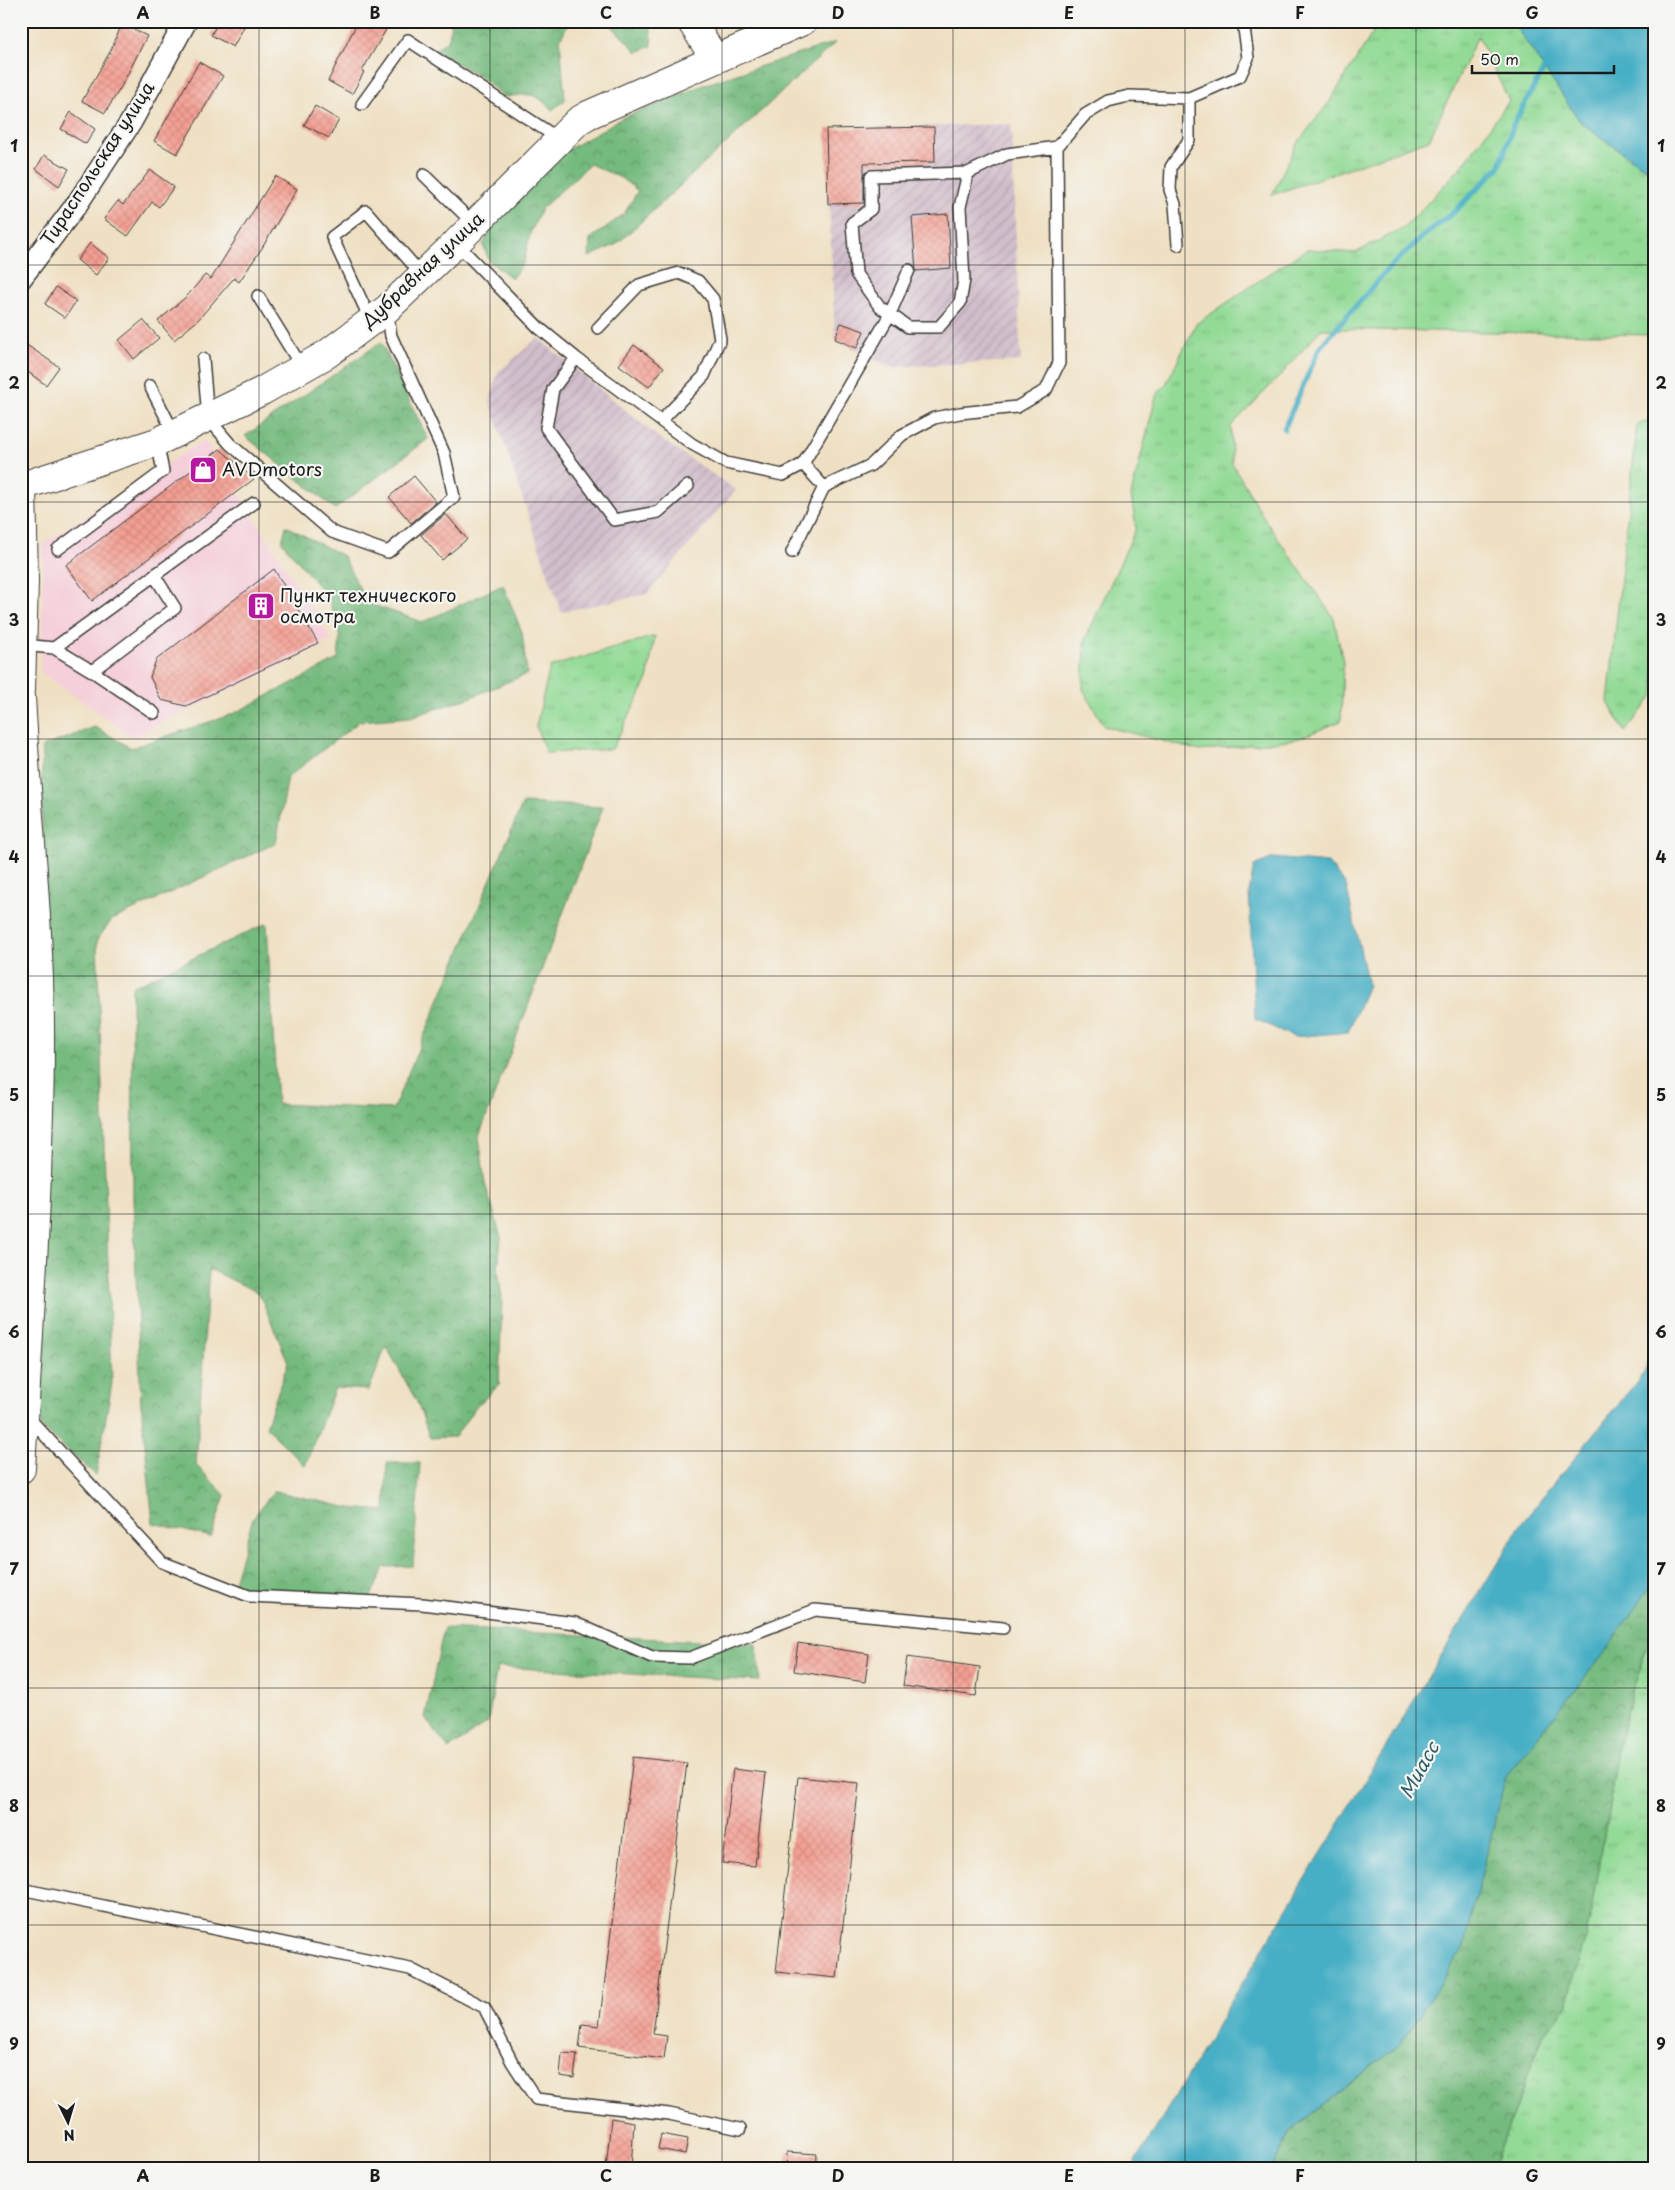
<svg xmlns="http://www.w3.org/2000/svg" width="1675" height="2190" viewBox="0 0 1675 2190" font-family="'Playpen Sans',sans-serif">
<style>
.built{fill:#f5cfda}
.industrial{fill:url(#industrial-furrows)}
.grass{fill:url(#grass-tufts);stroke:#577b58}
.forest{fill:url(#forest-crowns);stroke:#486b4d}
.water{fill:#46afc5;stroke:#316670}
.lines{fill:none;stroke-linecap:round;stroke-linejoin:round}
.stream{stroke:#46afc5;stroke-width:5.5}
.building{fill:url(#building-cross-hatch)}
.lane-casing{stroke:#3c3935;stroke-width:14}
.street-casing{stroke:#3c3935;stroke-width:24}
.secondary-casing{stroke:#3c3935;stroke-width:30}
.lane{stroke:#fff;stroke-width:11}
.street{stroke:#fff;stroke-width:21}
.secondary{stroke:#fff;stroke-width:28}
.grid{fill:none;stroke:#1c1c1c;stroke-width:1;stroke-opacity:0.55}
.labels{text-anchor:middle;stroke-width:4.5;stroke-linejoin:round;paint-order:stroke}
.street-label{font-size:18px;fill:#1c1c1c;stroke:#f6f6f2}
.poi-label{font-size:18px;fill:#1c1c1c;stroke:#f6f6f2;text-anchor:start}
.water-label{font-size:19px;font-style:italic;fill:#2f5e68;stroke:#f6f6f2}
.neatline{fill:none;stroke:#1c1c1c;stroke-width:2}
.grid-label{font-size:16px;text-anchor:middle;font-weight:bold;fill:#1c1c1c}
</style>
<defs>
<pattern id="industrial-furrows" width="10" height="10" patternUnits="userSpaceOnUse" patternTransform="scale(1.25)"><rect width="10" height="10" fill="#d1bdcb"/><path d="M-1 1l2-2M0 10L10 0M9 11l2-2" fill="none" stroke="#b3a2ae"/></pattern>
<pattern id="grass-tufts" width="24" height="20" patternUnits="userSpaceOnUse" patternTransform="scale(1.25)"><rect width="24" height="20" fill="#92da95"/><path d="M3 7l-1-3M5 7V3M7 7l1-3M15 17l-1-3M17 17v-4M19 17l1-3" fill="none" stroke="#7dba80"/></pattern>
<pattern id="forest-crowns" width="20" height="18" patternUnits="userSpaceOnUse" patternTransform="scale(1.25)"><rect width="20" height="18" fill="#75ba7e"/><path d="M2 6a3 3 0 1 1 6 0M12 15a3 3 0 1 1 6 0" fill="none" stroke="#5f9666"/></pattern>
<pattern id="building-cross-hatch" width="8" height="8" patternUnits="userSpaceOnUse" patternTransform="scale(1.25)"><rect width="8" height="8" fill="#f49f93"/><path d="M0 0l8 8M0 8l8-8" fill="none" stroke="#d1887e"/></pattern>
</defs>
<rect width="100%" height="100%" fill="#f6f6f2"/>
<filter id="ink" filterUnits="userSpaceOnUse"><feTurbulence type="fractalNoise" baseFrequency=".02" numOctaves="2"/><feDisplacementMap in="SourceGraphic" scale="10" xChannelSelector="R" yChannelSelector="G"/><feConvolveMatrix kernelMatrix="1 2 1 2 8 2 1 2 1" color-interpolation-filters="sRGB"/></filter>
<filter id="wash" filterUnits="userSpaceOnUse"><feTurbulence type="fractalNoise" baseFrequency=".0096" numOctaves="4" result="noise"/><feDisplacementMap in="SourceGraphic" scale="20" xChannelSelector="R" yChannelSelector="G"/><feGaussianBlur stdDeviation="1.12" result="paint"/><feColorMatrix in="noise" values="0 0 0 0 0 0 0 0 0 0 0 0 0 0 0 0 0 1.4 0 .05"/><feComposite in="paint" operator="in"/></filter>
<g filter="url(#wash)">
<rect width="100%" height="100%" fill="#efe0c3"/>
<path class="built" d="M204 440 332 640 133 737 41 672 43 544Z"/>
<path class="industrial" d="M1011 124 1021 361 889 367 835 339 826 129Z
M538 338 658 437 736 490 647 594 561 612 490 402 498 372Z"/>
<path class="grass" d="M1371 21H1512L1581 123 1637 163 1654 172V335L1321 329 1280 376 1231 426 1232 463 1267 523 1334 618 1343 662 1341 721 1297 739 1200 751 1104 726 1083 689 1085 640 1136 528 1131 495 1157 393 1165 386 1196 324 1260 280 1307 249 1355 253 1405 227 1463 165 1509 101 1478 36 1429 140 1272 195 1296 145 1330 101 1373 32Z
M1654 419V695L1625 732 1608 702 1637 425Z
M655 636 647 681 612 749 546 753 536 726 550 667Z
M33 971 21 1220V972Z
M1654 1642V2169H1493L1542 2036 1567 2006 1592 1911 1619 1744 1633 1688 1647 1648Z"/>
<path class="forest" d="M451 21H569L560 40 565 100 552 110C534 91 529 94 505 97L478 75 434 51 449 39Z
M607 21H650L652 46 637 52Z
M836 42 617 244 589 257 590 239 624 214 638 191 621 178 590 164 541 209 530 234 524 262 512 278 489 261 483 245 496 219 557 156 622 118 706 84Z
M381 342 428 439 335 509 245 436Z
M286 526 343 556 367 603 423 622 503 585 522 632 527 674 469 698 411 717 360 721 288 777 276 843 112 920 97 940 112 1383 96 1475 41 1427 42 747 95 727 131 748 233 714 338 659 340 637 329 599 282 542Z
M523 803 603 807 479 1136 485 1183 501 1237 498 1269 502 1300 499 1385 474 1409 455 1437 430 1438 417 1402 386 1346 369 1390 335 1388 305 1466 266 1427 288 1362 259 1293 209 1269 196 1465 225 1495 211 1537 153 1523 141 1405 133 1198 132 987 267 923 277 1104 393 1109Z
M387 1463H420L413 1566 384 1567 366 1608 233 1585 253 1518 274 1491 350 1508 385 1511Z
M1654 1581V1642L1647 1648 1633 1688 1619 1744 1592 1911 1567 2006 1542 2036 1493 2169H1272L1289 2132 1399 2045 1463 1949 1506 1776 1603 1654Z
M444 1628 757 1644 760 1681 497 1667 488 1722 449 1749 425 1718Z"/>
<path class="water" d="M1512 21H1654V172L1637 163 1581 123Z
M1273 858 1328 863 1346 885 1368 985 1348 1032 1294 1037 1255 1019 1249 892 1254 866Z
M1654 1310V1581L1603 1654 1506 1776 1463 1949 1399 2045 1289 2132 1272 2169H1132L1229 2005 1521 1524 1647 1369Z"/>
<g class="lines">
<path class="stream" d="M1284 429 1320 347 1388 269 1422 237 1455 211 1500 166 1514 123 1548 62"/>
</g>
<g id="blocks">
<path class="building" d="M219 21H233L244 27 233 47 211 35Z
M358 21H391L362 71 364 72 352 94 328 81Z
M122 24 147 36 121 87 105 113 82 101 111 50Z
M199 62 223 76 177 154 154 141Z
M315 106 339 120 329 138 304 125Z
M71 112 95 129 86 144 61 129Z
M934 127 935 162 864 163V203L828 204 826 129Z
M44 155 69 169 59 186 36 169Z
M150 170 174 187 159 207 152 202 128 236 104 219 118 201 123 205Z
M275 176 297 189 262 248 239 282 234 278 197 321 174 340 158 321 187 296 205 275 211 279Z
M948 214 951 268 916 271 912 217Z
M90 243 109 258 96 275 77 260Z
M56 287 76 301 65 318 45 304Z
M143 320 159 338 134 359 119 340Z
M841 323 864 331 857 348 835 339Z
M21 341 59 367 46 385 21 367Z
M634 345 664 367 649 387 619 365Z
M220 449 254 479 92 601 66 565Z
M414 476 436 502 411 523 389 497Z
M446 514 467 539 442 560 421 535Z
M274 569 318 643 186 706 161 700 150 677 156 660Z
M798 1643 869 1654 865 1682 794 1671Z
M907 1657 980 1667 976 1696 903 1686Z
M633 1757 687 1763 653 2034 667 2036 664 2059 579 2048 582 2024 599 2026Z
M733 1769 766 1773 755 1866 722 1863Z
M798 1777 859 1783 837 1978 776 1972Z
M562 2053 577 2054 574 2078 560 2076Z
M611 2118 634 2122 631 2169H606Z
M661 2134 688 2139 685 2154 658 2149Z
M787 2152 817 2154 816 2169H786Z"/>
</g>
</g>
<g filter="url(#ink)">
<use href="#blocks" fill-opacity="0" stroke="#3c3935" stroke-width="1"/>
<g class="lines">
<g class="lane-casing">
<path id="lane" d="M362 104 408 40 559 139
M968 173 960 207 964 280 960 303 939 327H908L880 307 856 274 852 223 871 209V176L968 173 1007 154 1057 147 1085 115 1108 101 1129 96 1189 98 1240 76 1248 58 1243 21
M424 175 474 224
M456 243 538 327 576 358 692 444 726 463 783 475 803 464 889 316 909 270
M1178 245 1175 204 1170 190 1171 167 1189 140V98
M258 296 303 369
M371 321 332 237 366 211 422 275
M598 328 639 285 679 273 698 281 713 299 720 339 704 376 661 421
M576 358 553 389 546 428 614 520 658 512 688 486
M203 359 208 418 230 444 332 532 388 552 454 497 444 453 391 336 387 310
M150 386 174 433
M803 464 824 487
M58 549 163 471 157 442
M792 552 824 487 871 465 902 435 934 418 960 413 1017 407 1046 390 1059 363 1057 147
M22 645 54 648 92 671 154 713
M54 648 254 503
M92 671 175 608 154 575
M27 1416 162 1562 249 1596 422 1604 575 1623 652 1657 690 1658 815 1610 1003 1628
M21 1889 410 1969 484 2007 512 2062 536 2099 669 2114 740 2129"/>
</g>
<g class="street-casing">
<path id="street" d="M21 278 77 204 131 122 186 21"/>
</g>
<g class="secondary-casing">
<path id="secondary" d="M691 21 715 59
M21 690 24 581 22 486 157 442 262 391 327 354 387 309 456 243 578 121 588 115 803 21
M21 696C27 814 41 931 40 1049 39 1190 29 1330 21 1469"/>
</g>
<use href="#lane" class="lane"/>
<use href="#street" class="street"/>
<use href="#secondary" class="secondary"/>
</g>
</g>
<path class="grid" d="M259 21V2169M490 21V2169M722 21V2169M953 21V2169M1185 21V2169M1416 21V2169M21 265H1654M21 502H1654M21 739H1654M21 976H1654M21 1214H1654M21 1451H1654M21 1688H1654M21 1925H1654"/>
<defs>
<g id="shop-square" transform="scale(1.4375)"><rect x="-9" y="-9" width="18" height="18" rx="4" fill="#b5179e" stroke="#f6f6f2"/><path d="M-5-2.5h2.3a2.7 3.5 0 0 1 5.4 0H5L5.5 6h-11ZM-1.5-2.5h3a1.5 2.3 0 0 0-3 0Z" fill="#fff"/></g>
<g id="building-square" transform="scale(1.4375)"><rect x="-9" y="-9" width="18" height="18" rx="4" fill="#b5179e" stroke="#f6f6f2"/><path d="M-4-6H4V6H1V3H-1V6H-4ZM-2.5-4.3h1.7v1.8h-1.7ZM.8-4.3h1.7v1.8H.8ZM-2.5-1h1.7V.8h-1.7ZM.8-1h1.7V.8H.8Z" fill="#fff"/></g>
</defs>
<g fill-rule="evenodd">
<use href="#shop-square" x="203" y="470"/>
<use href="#building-square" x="261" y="606"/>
</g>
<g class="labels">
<g class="street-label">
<text transform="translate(98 164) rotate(-57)" y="6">Тираспольская улица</text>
<text transform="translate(423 270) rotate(-43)" y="6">Дубравная улица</text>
</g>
<g class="poi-label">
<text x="222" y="476">AVDmotors</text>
<text x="280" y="602">Пункт технического<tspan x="280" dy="21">осмотра</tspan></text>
</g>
<g class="water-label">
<text transform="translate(1419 1770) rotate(-61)" y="7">Миасс</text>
</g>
</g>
<rect width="1675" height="2190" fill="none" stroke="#f6f6f2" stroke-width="55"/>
<g transform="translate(68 2122) rotate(175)" stroke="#f6f6f2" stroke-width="4" paint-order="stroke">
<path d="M0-4L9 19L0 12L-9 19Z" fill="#1c1c1c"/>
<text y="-8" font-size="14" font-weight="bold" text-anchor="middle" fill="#1c1c1c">N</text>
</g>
<path d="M1472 65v8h142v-8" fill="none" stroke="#1c1c1c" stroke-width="2.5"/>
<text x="1480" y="65" font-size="15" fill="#1c1c1c" stroke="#f6f6f2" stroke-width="4" paint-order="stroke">50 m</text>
<rect x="28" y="28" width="1620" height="2134" class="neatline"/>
<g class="grid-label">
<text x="143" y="19">A</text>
<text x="375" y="19">B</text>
<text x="606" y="19">C</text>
<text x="838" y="19">D</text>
<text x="1069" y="19">E</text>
<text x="1300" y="19">F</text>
<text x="1532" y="19">G</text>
<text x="14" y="152">1</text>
<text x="1661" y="152">1</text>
<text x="14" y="389">2</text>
<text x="1661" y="389">2</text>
<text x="14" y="626">3</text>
<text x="1661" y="626">3</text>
<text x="14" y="863">4</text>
<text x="1661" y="863">4</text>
<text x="14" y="1101">5</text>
<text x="1661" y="1101">5</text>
<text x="14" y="1338">6</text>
<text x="1661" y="1338">6</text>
<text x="14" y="1575">7</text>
<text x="1661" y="1575">7</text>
<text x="14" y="1812">8</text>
<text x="1661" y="1812">8</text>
<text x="14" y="2050">9</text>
<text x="1661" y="2050">9</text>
<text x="143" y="2182">A</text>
<text x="375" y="2182">B</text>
<text x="606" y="2182">C</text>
<text x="838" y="2182">D</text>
<text x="1069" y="2182">E</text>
<text x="1300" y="2182">F</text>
<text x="1532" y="2182">G</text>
</g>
</svg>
